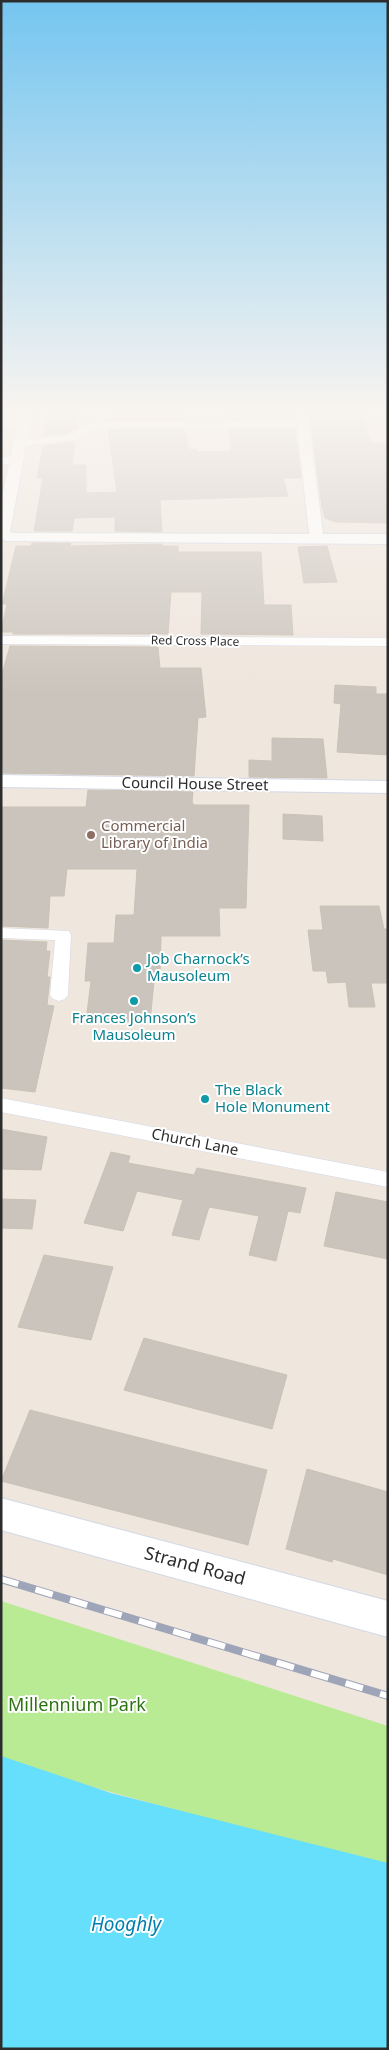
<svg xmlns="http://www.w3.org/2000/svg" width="389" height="2050" viewBox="0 0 389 2050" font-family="'Noto Sans',sans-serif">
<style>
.green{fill:#b9eb94}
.water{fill:#66dffc}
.building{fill:#cac4bc;stroke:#cbc2b6}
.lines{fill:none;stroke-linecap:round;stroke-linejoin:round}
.minor-casing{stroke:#d2d8e6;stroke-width:1}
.tertiary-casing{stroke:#d2d8e6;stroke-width:2}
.secondary-casing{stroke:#d2d8e6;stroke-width:2}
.minor{fill:#fff;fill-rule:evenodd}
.tertiary{fill:#fff;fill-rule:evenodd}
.secondary{fill:#fff;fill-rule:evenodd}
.rail-casing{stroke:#9fa5b8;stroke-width:8}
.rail{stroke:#fff;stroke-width:6;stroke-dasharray:18;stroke-linecap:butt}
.education-dot{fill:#8d6e63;stroke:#fff;stroke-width:2}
.culture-dot{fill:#0f9aa8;stroke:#fff;stroke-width:2}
.labels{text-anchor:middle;stroke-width:4;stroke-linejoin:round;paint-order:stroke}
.far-street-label{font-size:12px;fill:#2c2c2c;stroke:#fff}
.street-label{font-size:15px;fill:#2c2c2c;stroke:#fff}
.education-label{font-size:15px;fill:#785e54;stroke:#fff;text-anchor:start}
.culture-label{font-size:15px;fill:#0d838f;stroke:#fff;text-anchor:start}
.near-street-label{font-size:18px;fill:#2c2c2c;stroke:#fff}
.near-park-label{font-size:18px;fill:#2e7313;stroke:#fff}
.near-water-label{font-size:19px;font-style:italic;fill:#007eac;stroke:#fff}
</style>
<rect width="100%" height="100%" fill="#efe6dd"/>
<path class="green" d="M1 1601 388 1726V1868L1 1762Z"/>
<path class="water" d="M1 1756 111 1793 388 1863V2049H1Z"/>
<path class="building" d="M179 408 182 420H107L116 410Z
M228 408 293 409 294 419 229 420Z
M309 408 361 409 371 443H388V523L336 522 325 518 322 507Z
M46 416H78L76 429 67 433 44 436Z
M184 429 189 450 196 449 197 452 231 451 229 429H295L301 478H283L288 496 160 500 162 532 115 531V517L74 518 72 531H34L43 478H37L43 446 75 442 72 465H86V493L117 492 108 430Z
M32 543H71L70 546 162 544V546H178V552H261L264 605H291L293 635 201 634 202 592H171L168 634H13V632H1L7 604H2L16 546H31Z
M327 546 337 582 304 583 298 547Z
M10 646 158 647 160 668H201L206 717 198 718 194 776 1 773V677Z
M335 685 376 687V694H388V755L337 752 341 704 334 703Z
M272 738 323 739 327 778 249 777V760L272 761Z
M88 790 193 792 192 802 194 805H249L246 908H219L220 936H161L160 981H154L150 1022 86 1021 91 981H85L88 943H114L116 915H134L137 869H67L64 896H50L48 928 1 926V807H86Z
M283 814 322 816 323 841 283 839Z
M320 906H379L384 929H388V983H371L375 1007H349L346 982 328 983 326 971H313L308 930H323Z
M1 940 47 942 46 951H50L47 977H50L47 1005 54 1006 35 1092 1 1088Z
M1 1129 47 1137 41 1170 1 1169Z
M111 1152 130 1156 128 1163 194 1175 197 1168 306 1188 300 1213 288 1211 276 1261 249 1255 259 1216 209 1207 199 1240 172 1235 183 1200 137 1191 123 1231 84 1223Z
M336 1192 388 1202V1259L324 1246Z
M1 1199 36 1200 32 1229 1 1228Z
M44 1255 113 1267 91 1340 18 1327Z
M144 1338 287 1375 272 1429 124 1390Z
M30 1410 267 1470 248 1545 1 1481Z
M307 1469 388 1492V1575L333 1559 332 1562 286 1549Z"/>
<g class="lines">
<g class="minor-casing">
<path id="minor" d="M105 408H115L103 422 303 421 308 424 303 427 97 428 75 440 21 446 16 443 21 440C61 436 76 440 105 408Z
M1 421H24L29 424 24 427H1Z
M1 636 388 638V646L1 644Z
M1 928 69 931 71 935 68 995 65 999 59 1001 53 999 50 995 55 940 1 938Z
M1 1098 388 1172V1187L1 1112Z"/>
</g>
<g class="tertiary-casing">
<path id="tertiary" d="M295 408H307L323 533 316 537 309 533Z
M17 456 23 460 21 463 1 465V457Z"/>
</g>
<g class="secondary-casing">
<path id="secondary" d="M21 408H33L10 532 13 533 388 534V544L6 541 1 539V501Z
M1 775 388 781V793L1 787Z
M1 1498 388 1601V1637L1 1530Z"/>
</g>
<use href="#minor" class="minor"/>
<use href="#tertiary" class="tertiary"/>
<use href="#secondary" class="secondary"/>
<g class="rail-casing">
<path id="rail" d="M1 1579 388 1696"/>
</g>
<use href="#rail" class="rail"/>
</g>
<linearGradient id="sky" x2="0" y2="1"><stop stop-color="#74c5f0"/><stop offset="0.59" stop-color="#f8f4f0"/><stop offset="1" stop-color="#f8f4f0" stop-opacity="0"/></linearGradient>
<rect width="389" height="695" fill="url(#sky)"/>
<circle class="education-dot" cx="91" cy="835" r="5"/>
<g class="culture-dot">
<circle cx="137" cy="968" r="5"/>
<circle cx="134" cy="1001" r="5"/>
<circle cx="205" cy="1099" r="5"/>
</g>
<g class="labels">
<g class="far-street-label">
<text transform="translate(195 641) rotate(1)" y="4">Red Cross Place</text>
</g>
<g class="street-label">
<text transform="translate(195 784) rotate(1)" y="5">Council House Street</text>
<text transform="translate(195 1142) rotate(11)" y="5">Church Lane</text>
</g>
<g class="education-label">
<text x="101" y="831">Commercial<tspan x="101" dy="17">Library of India</tspan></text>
</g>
<g class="culture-label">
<text x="147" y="964">Job Charnock’s<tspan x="147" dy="17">Mausoleum</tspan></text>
<text x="134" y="1023" text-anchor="middle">Frances Johnson’s<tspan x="134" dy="17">Mausoleum</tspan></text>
<text x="215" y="1095">The Black<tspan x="215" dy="17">Hole Monument</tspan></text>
</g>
<g class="near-street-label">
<text transform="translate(195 1566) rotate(15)" y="6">Strand Road</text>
</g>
<g class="near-park-label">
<text x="77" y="1711">Millennium Park</text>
</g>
<g class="near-water-label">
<text x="126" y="1931">Hooghly</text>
</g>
</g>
<rect width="389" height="2050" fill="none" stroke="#2c2c2c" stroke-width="5"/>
</svg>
